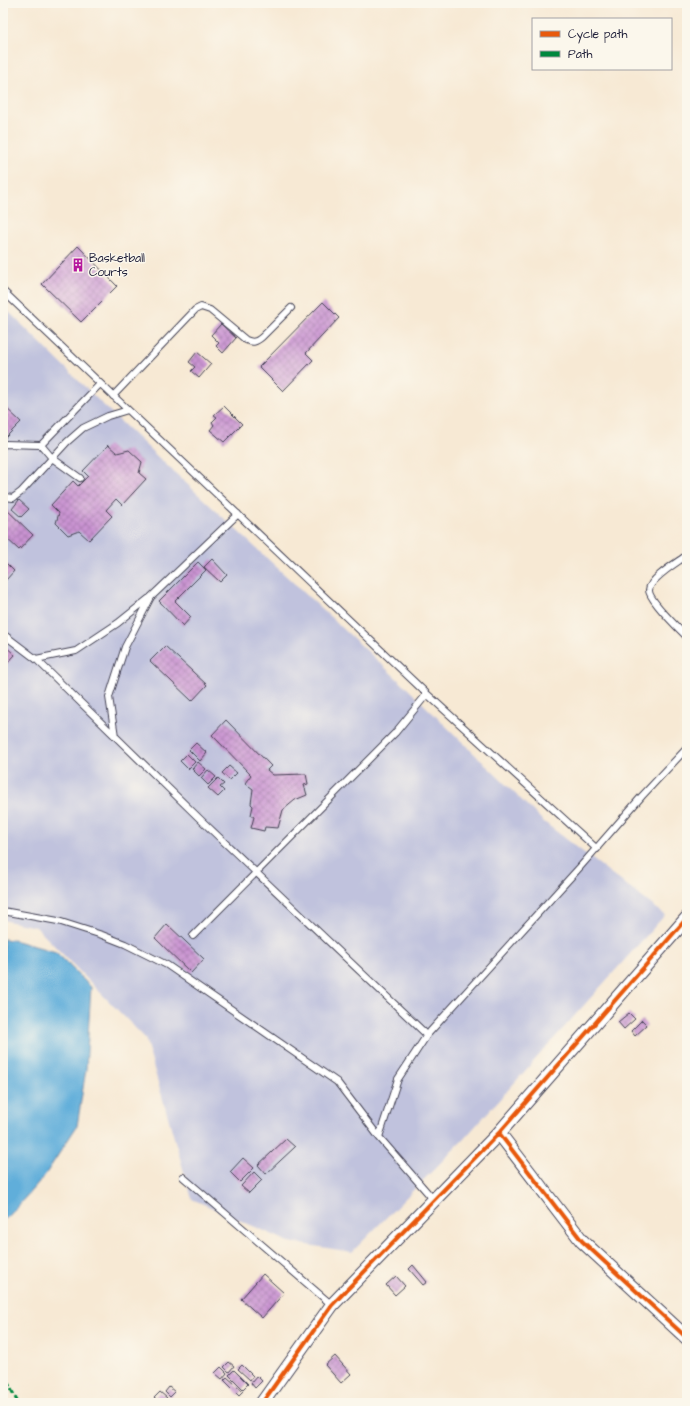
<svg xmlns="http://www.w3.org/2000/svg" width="690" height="1406" viewBox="0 0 690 1406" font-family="'Architects Daughter',sans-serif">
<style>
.industrial{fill:#c0c2dd}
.water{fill:#60aeda;stroke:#41688a}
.building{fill:url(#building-cross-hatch)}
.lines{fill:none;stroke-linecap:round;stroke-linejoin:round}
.lane-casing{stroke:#424052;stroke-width:8}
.street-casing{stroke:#424052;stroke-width:15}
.lane{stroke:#fff;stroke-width:6}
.street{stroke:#fff;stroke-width:13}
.quiet{stroke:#00873e;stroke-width:3;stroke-dasharray:6 3;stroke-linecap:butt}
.cycleway-casing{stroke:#fbf7ec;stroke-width:6}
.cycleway{stroke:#e8590c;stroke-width:4}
.labels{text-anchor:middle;stroke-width:3;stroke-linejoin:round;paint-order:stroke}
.poi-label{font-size:12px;fill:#22223b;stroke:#fbf7ec;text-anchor:start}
</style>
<defs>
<pattern id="building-cross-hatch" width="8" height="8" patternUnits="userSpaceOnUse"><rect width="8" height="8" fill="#c993d1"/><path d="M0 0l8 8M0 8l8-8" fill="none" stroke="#a378ab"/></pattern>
</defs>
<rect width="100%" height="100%" fill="#fbf7ec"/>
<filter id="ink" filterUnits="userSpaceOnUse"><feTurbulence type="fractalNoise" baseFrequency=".025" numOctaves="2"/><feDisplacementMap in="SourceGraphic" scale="8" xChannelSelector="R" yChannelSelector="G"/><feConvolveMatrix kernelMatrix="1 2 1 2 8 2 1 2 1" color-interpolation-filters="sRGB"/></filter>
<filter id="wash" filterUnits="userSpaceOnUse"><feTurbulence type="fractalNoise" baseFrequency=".012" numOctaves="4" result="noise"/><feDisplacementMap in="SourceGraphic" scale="16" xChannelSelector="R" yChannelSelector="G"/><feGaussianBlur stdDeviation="0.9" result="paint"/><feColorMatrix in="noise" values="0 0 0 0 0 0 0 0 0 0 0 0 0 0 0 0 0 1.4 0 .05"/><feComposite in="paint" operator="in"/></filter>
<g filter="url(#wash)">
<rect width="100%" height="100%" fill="#f7e9d4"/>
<path class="industrial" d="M3 306 95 397 160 459 406 687 544 822 665 915 463 1140 352 1252 289 1242 192 1199 145 1038 36 927 3 920Z"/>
<path class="water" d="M3 939 13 940 56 952 91 987 86 1069 77 1126 45 1175 9 1216 3 1219Z"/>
<g id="blocks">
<path class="building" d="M78 246 117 286 81 322 42 284Z
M323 302 339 318 306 353 313 360 283 391 259 367Z
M221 324 236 338 223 353 216 346 219 343 211 335Z
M197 352 211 364 199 378 191 371 195 367 189 362Z
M3 405 21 422 3 440Z
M224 406 242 424 224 442 210 430 214 425 212 422 217 417 214 415Z
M108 445 117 453 129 450 142 462 139 473 146 479 122 505 116 499 106 510 112 516 89 540 79 531 68 535 56 523 59 513 51 505 73 481 78 486 88 476 83 471Z
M19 500 29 509 21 517 12 509Z
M3 506 33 535 19 550 3 535Z
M212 559 227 575 220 582 204 567Z
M3 560 14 571 6 580 3 577Z
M198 562 206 570 175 601 191 617 183 626 159 601Z
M3 644 15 655 3 668Z
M165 646 207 685 192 701 150 661Z
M226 720 271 766 267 770 273 775 306 774 308 784 304 785 307 795 295 800 283 810 278 828 265 827 264 831 251 828 254 817 251 815 253 806 251 804 253 789 245 783 251 775 212 735Z
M196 743 207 753 200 761 189 750Z
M187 754 195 762 188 769 180 761Z
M198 762 206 769 199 776 192 769Z
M229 766 237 773 230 780 222 773Z
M208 770 216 777 208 785 201 778Z
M218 778 224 784 220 787 224 791 218 797 208 788Z
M167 924 204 959 191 973 155 938Z
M629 1013 635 1019 624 1029 618 1022Z
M642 1020 647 1025 635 1036 631 1031Z
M286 1139 295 1147 266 1174 258 1165Z
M243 1158 254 1168 240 1182 230 1172Z
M254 1172 262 1180 249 1193 241 1186Z
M413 1265 427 1282 423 1285 409 1269Z
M263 1274 284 1293 262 1318 241 1299Z
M396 1276 405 1286 395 1295 386 1285Z
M335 1356 351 1374 341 1383 325 1365Z
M229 1362 234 1366 229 1372 224 1367Z
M242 1365 253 1376 250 1380 238 1369Z
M221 1367 227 1373 222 1379 215 1373Z
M234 1370 248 1384 243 1389 229 1375Z
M257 1376 262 1381 255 1388 251 1383Z
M227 1377 243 1391 239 1395 224 1380Z
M169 1387 175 1392 170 1397 165 1392Z
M160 1392 167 1398 162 1403H160L154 1398Z"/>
</g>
</g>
<g filter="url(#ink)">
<use href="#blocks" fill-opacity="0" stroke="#424052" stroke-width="1"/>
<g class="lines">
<g class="lane-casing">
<path id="lane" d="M3 291 427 694 597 849
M113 396 195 310 201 307 210 310 246 340C253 343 256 342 262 337L291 308
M3 445 4 444 41 445 100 384
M41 445 52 458 80 478
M3 493 5 497 13 498 21 492 67 442 83 428 108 416 128 410
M687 555C678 562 650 578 649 590 648 599 680 630 687 637
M3 634 36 659 201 820 427 1035
M36 659 76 651 118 623 148 599
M115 736 109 697 125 647 151 597 238 514
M3 911 58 921 102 935 125 944 167 965 337 1082 379 1137
M193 936 395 733 427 694
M183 1177 332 1305
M433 1199 379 1137 398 1079 427 1035 580 867 642 796 687 748"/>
</g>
<g class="street-casing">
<path id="street" d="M499 1133 582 1241 687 1338
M262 1403 332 1305 499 1133 687 918"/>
</g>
<use href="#lane" class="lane"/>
<use href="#street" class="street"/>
<path class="quiet" d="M3 1373 18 1403"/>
<g class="cycleway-casing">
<path id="cycleway" d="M499 1133 582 1241 687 1338
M262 1403 332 1305 499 1133 687 918"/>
</g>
<use href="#cycleway" class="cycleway"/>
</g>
</g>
<defs>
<g id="building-bare" transform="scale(1.08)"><path d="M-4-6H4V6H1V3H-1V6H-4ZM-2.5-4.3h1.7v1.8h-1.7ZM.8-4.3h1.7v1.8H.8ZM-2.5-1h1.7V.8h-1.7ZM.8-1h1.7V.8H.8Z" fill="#b5179e" stroke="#fbf7ec" stroke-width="2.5" paint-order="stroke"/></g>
</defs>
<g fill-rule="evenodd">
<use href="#building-bare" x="78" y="265"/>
</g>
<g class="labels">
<g class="poi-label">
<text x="89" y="262">Basketball<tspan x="89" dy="14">Courts</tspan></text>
</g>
</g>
<rect width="690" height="1406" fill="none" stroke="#fbf7ec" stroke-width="16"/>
<rect x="532" y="18" width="140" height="52" fill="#fbf7ec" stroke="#a4a2a5"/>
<rect x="540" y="31" width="20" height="6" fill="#e8590c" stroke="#a4a2a5"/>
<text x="568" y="38" font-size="12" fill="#22223b">Cycle path</text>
<rect x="540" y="51" width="20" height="6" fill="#00873e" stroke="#a4a2a5"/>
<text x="568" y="58" font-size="12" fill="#22223b">Path</text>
</svg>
